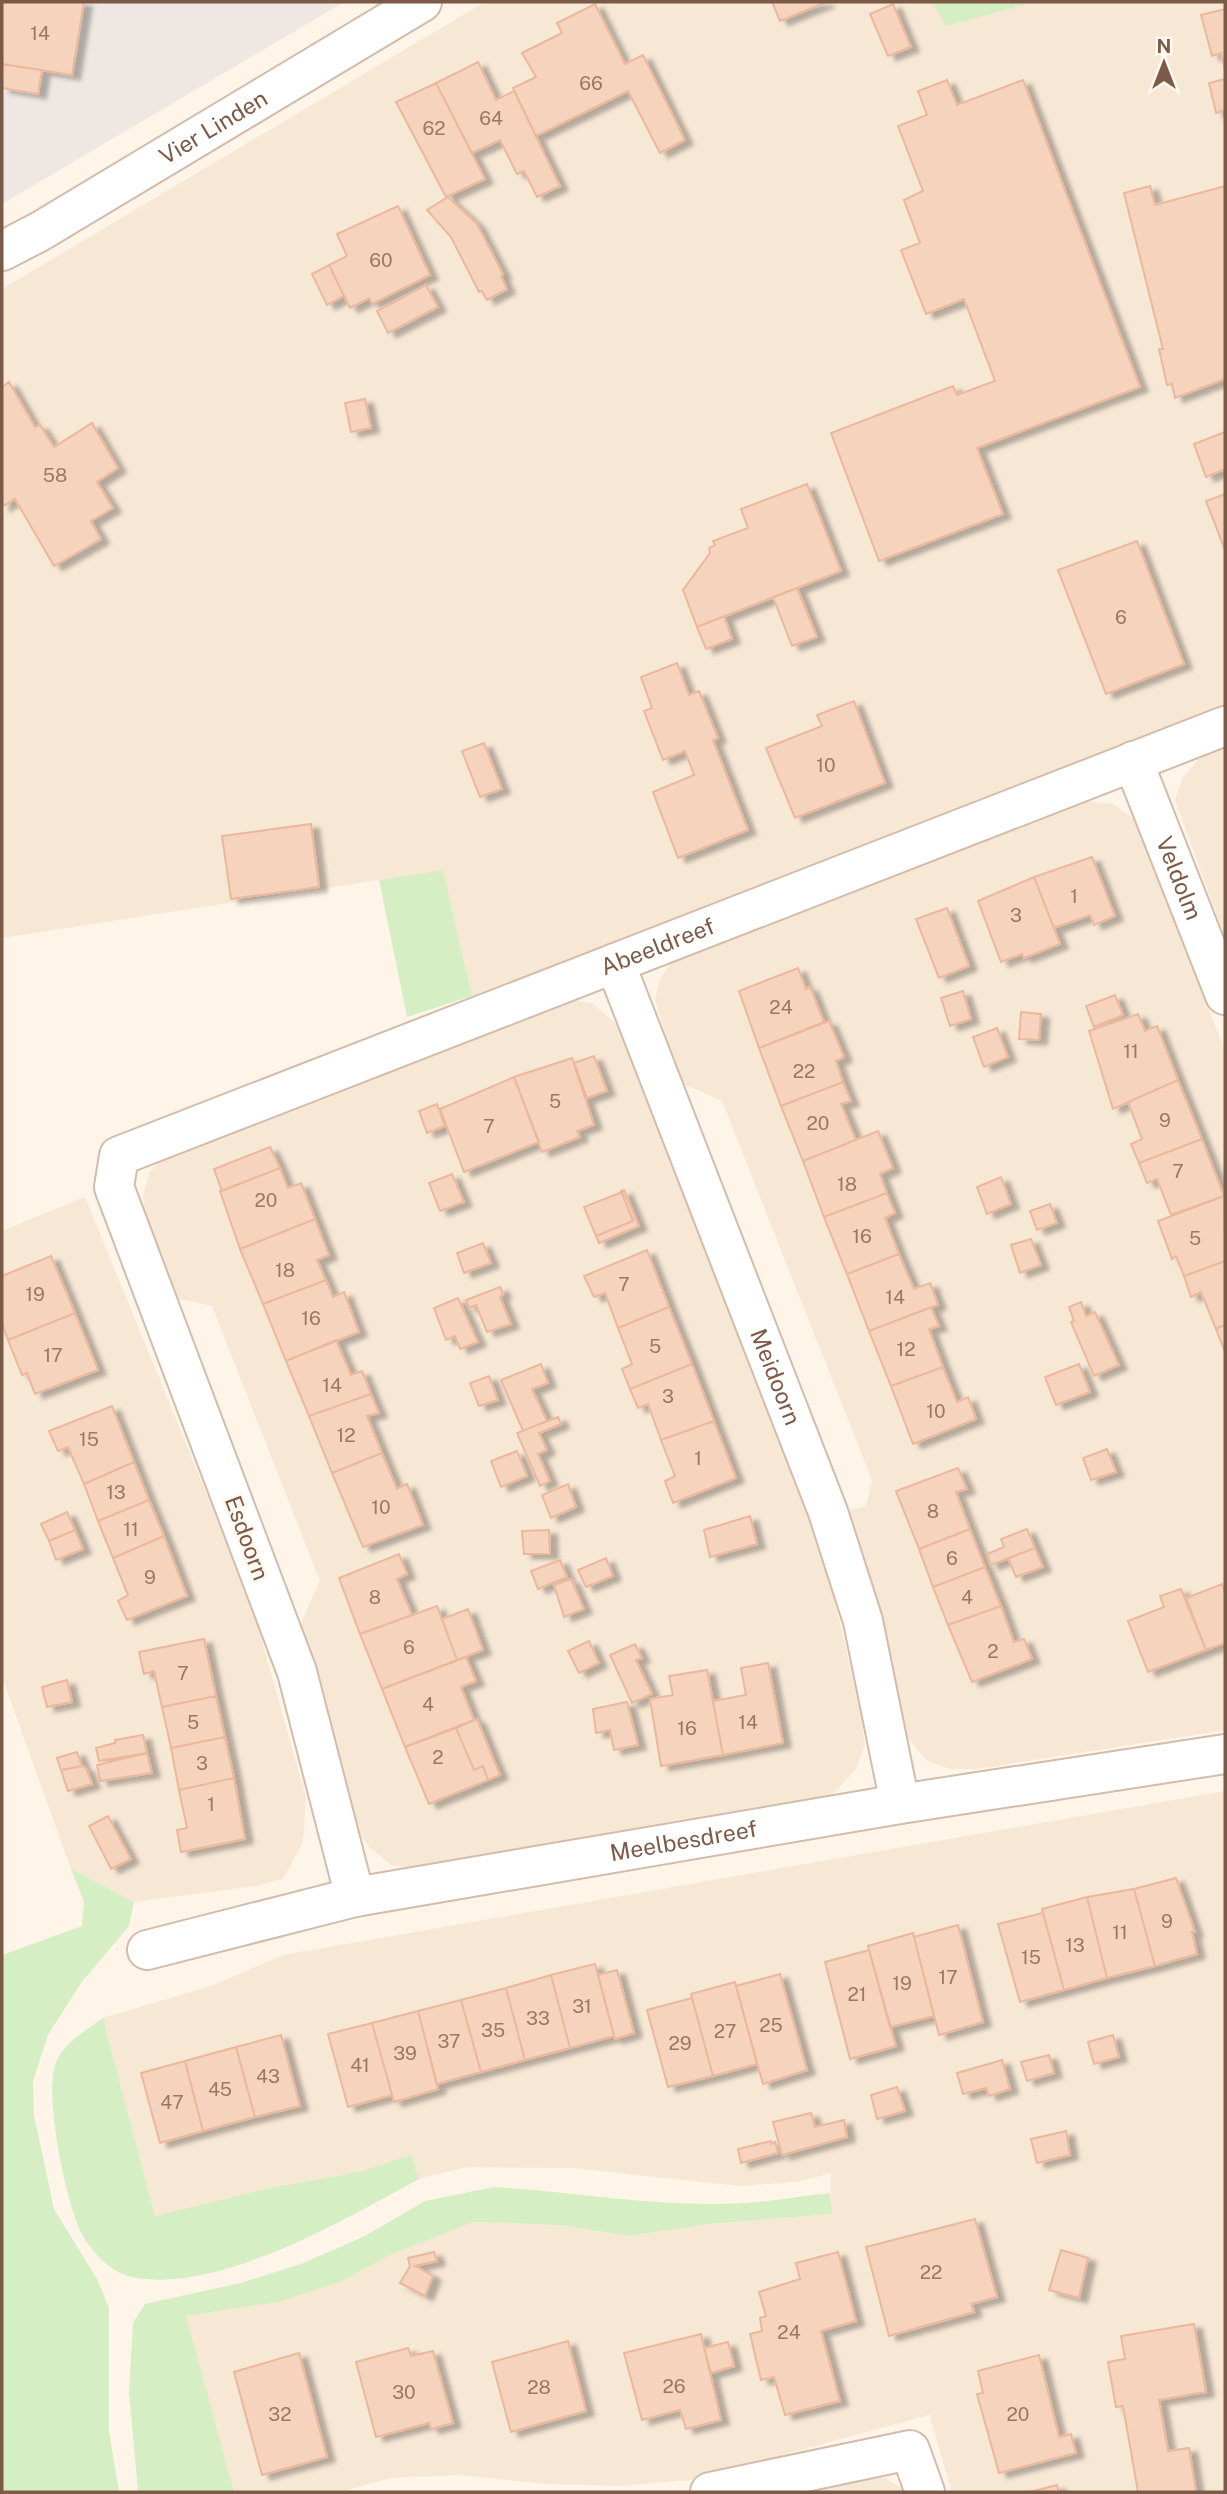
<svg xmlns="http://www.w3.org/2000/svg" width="1227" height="2494" viewBox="0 0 1227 2494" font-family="'Public Sans',sans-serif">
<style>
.residential{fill:#f7e7d5}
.industrial{fill:#efe7e1}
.green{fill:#d6eec4}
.building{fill:#f6d3bd;stroke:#ebb89b;stroke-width:2;filter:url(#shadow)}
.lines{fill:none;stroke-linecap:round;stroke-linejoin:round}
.street-casing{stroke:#d3bcab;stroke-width:42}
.street{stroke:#fff;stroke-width:38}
.labels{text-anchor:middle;stroke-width:7;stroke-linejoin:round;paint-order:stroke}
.number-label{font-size:19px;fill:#9a7865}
.street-label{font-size:23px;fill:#7c5a48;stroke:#fff9f0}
</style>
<defs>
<filter id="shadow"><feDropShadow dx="8" dy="4.5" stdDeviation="2" flood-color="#0004"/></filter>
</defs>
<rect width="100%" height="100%" fill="#fef5e8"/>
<path class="residential" d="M485 2H932L946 25 1035 2H1225V707L472 996 443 870 2 938V289Z
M1225 744V937L1175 800 1182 779 1204 752Z
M1079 801 1113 804 1135 820 1225 1051V1730L976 1769H951L927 1761 906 1736 847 1511 866 1506 872 1480 722 1101 679 1082 655 999 660 980 673 959Z
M559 998 592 1003 617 1025 822 1547 860 1709 865 1744 856 1769 836 1791 819 1803 423 1868 393 1866 370 1848 353 1823 301 1622 320 1581 212 1306 170 1297 145 1223 143 1195 149 1173 167 1153Z
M85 1197 252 1605 306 1798 303 1842 283 1879 255 1886 134 1902 71 1869 2 1677V1231Z
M1225 1791V2492H952L929 2415 691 2480 619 2486 546 2484 462 2475 391 2478 339 2492H234L185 2316 279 2302 340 2282 392 2254 474 2222 558 2225 630 2236 709 2224 831 2214V2173L796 2182 739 2186 573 2168 467 2167 419 2179 411 2155 363 2171 265 2189 155 2216 103 2018 211 1986 283 1955Z
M850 2478H885L908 2492H787Z"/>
<path class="industrial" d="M2 2H344L2 204Z"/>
<path class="green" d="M932 2H1035L946 26Z
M443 870 472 996 407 1017 379 880Z
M71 1869 134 1902 129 1926 81 1983 48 2035 33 2081 34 2115 54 2209 97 2279 109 2308V2432L119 2492H2V1955L82 1926 84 1902Z
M103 2018 155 2216 265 2189 363 2171 411 2155 419 2179C345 2219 217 2295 132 2277 110 2272 91 2252 81 2232 66 2202 42 2090 57 2060 66 2041 87 2030 103 2018Z
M494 2187C578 2192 662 2208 745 2203 774 2201 802 2196 830 2193L832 2214 709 2224 630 2236 558 2225 474 2222 392 2254 340 2282 279 2302 186 2316 234 2492H138L129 2392 133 2323 145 2304 240 2283 301 2264 365 2236 425 2201Z"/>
<path class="building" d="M2 2H84L72 75 2 64Z
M772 2H827L780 21Z
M595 4 625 64 643 55 685 140 660 153 628 91 536 136 513 88 536 77 522 53 562 33 557 23Z
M893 4 911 47 888 56 870 14Z
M1225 9V70L1221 53 1212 56 1201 15Z
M478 62 496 100 514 91 560 186 537 197 524 171 517 174 500 140 472 153 436 83Z
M2 64 42 70 38 94 2 88Z
M1225 79V110L1216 113 1209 83Z
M947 80 957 105 1023 80 1140 387 977 448 1003 514 879 561 831 433 953 386 957 395 995 381 964 299 926 314 901 250 920 243 904 200 923 191 898 126 927 115 918 91Z
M436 83 485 179 446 197 396 102Z
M1150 186 1155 205 1225 186V379L1175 398 1172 384 1167 385 1159 349H1163L1124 193Z
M448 197 477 224 503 274 501 276 507 289 487 300 482 291 479 292 451 237 427 210Z
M398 206 430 275 372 304 369 298 350 308 329 265 347 256 337 234Z
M329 265 344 296 327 305 312 274Z
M426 285 438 307 388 333 377 311Z
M9 382 35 427 40 425 54 447 92 423 118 468 97 482 113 508 91 521 101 539 54 566 15 499 2 507V387Z
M365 399 371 428 351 432 345 403Z
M1225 432V469L1206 477 1194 444Z
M807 484 841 571 697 627 683 590 710 553 709 548 715 545 713 541 748 528 741 509Z
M1225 494V550L1206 501Z
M1137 541 1184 664 1106 694 1058 570Z
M797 588 817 637 792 646 773 597Z
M724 616 732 639 706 649 697 627Z
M677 663 689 695 699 691 718 738 713 740 748 830 678 858 653 792 694 775 685 751 663 760 644 711 652 708 641 677Z
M854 701 885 783 795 818 766 748 822 726 817 715Z
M484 743 502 789 480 797 462 751Z
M311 824 319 887 231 899 222 836Z
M1092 857 1115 916 1094 925 1090 915 1054 928 1034 877Z
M1034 877 1060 944 1024 958 1022 954 1001 962 978 901Z
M947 908 969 966 939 978 916 919Z
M798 968 806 989 810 987 824 1022 759 1048 739 991Z
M963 991 971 1019 950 1026 941 998Z
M1115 995 1123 1015 1094 1027 1086 1006Z
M1021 1012 1041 1014 1039 1040 1019 1039Z
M1138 1014 1145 1031 1157 1026 1178 1080 1113 1109 1089 1031Z
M829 1021 844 1057 836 1061 843 1082 781 1106 759 1048Z
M997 1028 1008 1057 984 1067 973 1037Z
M594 1056 607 1091 587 1098 574 1063Z
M572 1058 594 1125 577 1131 580 1137 542 1152 514 1077Z
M514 1077 539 1142 464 1172 440 1109Z
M1178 1080 1202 1139 1139 1163 1131 1144 1142 1139 1128 1102Z
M843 1082 851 1101 841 1104 856 1140 803 1161 781 1106Z
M437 1104 445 1126 427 1133 419 1111Z
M878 1131 893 1168 880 1174 887 1193 824 1217 803 1161Z
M1202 1139 1224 1196 1171 1215 1157 1179 1147 1183 1139 1163Z
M270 1147 280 1168 222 1191 214 1169Z
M280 1168 288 1188 301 1183 315 1219 240 1249 220 1191Z
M452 1174 464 1202 440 1211 429 1183Z
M1001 1177 1011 1204 987 1214 977 1187Z
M624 1190 639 1226 599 1243 596 1236 633 1221 621 1191Z
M622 1192 633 1221 596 1236 584 1207Z
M887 1193 895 1213 885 1218 899 1254 847 1274 824 1217Z
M1224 1196 1225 1261 1184 1276 1176 1256 1172 1259 1158 1221Z
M1050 1204 1057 1223 1037 1230 1030 1211Z
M315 1219 329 1255 317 1260 326 1280 263 1304 240 1249Z
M1031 1239 1041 1265 1020 1273 1011 1245Z
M483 1243 491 1263 464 1273 457 1253Z
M647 1250 669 1307 618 1328 605 1293 594 1297 584 1276Z
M899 1254 914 1289 930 1283 938 1305 869 1331 847 1274Z
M51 1256 75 1313 8 1340 2 1323V1276Z
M1225 1261V1325L1216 1329 1201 1292 1191 1297 1184 1276Z
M326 1280 333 1297 344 1292 359 1332 286 1361 263 1304Z
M500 1287 503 1294 500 1297 511 1324 487 1332 476 1305 469 1308 466 1300Z
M458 1298 478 1342 460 1349 455 1336 446 1340 434 1308Z
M1081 1302 1086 1316 1095 1312 1119 1365 1094 1376 1071 1322 1074 1321 1069 1307Z
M669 1307 692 1364 630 1389 622 1369 632 1364 618 1328Z
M931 1307 939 1326 929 1329 943 1367 891 1386 869 1331Z
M75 1313 98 1370 35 1394 27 1373 22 1375 8 1340Z
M1225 1325V1352L1216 1329Z
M336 1340 351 1375 362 1371 371 1394 309 1416 286 1361Z
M541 1364 548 1383 532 1389 547 1421 523 1431 501 1380Z
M692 1364 714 1421 661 1440 648 1404 638 1408 630 1389Z
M1079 1364 1090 1392 1056 1405 1045 1377Z
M943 1367 957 1402 968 1397 976 1419 913 1444 891 1386Z
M489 1376 498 1400 479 1406 470 1383Z
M371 1394 379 1413 367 1416 382 1453 332 1473 309 1416Z
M112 1406 134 1462 84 1484 68 1447 58 1451 49 1431Z
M558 1417 561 1424 539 1433 547 1450 538 1454 550 1481 540 1486 517 1433Z
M714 1421 736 1478 673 1503 665 1481 675 1476 661 1440Z
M1107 1449 1116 1472 1091 1480 1083 1458Z
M517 1451 527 1476 501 1487 491 1461Z
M382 1453 397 1489 407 1484 423 1525 363 1547 332 1473Z
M134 1462 149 1500 98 1521 84 1484Z
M958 1468 967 1489 956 1492 970 1529 919 1549 896 1491Z
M568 1484 576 1507 551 1518 542 1495Z
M149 1500 164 1536 113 1558 98 1521Z
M67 1512 75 1530 49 1541 41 1524Z
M750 1516 757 1544 710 1557 704 1530Z
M970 1529 985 1567 933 1587 919 1549Z
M1027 1529 1035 1548 991 1565 987 1554 1004 1547 1001 1539Z
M75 1530 83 1549 56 1560 49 1541Z
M549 1530 550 1554H524L522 1531Z
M164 1536 187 1596 127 1620 118 1601 128 1595 113 1558Z
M1035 1548 1043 1567 1016 1577 1008 1558Z
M399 1554 407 1574 397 1579 412 1615 360 1634 339 1578Z
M606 1558 613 1576 586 1587 578 1570Z
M560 1560 567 1577 538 1589 531 1571Z
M985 1567 1001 1606 948 1625 933 1587Z
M571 1579 584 1609 564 1617 554 1585Z
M1222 1584 1225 1593V1643L1206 1650 1186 1598Z
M1181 1589 1206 1650 1148 1672 1128 1621 1164 1607 1160 1596Z
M437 1606 457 1660 382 1689 360 1634Z
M1001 1606 1014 1642 1024 1639 1032 1659 972 1682 948 1625Z
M468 1609 483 1650 457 1660 442 1619Z
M204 1639 216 1696 162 1707 154 1671 144 1674 139 1652Z
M589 1641 599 1663 579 1673 568 1651Z
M635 1644 642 1658 636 1660 652 1694 632 1703 610 1655Z
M466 1657 476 1681 461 1687 474 1720 405 1747 382 1689Z
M768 1663 783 1743 723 1755 713 1701 746 1695 741 1668Z
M707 1670 723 1755 661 1766 650 1699 673 1695 669 1676Z
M67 1680 72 1702 47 1707 42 1687Z
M216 1696 225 1737 171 1748 162 1707Z
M627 1702 638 1745 614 1750 610 1730 596 1733 593 1709Z
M477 1719 500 1775 488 1780 483 1766 474 1770 456 1728Z
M456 1728 474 1770 483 1766 488 1780 429 1804 405 1747Z
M143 1735 147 1753 99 1761 96 1748 115 1743V1740Z
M225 1737 234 1778 179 1790 171 1748Z
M77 1752 82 1766 61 1770 57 1758Z
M147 1753 152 1773 100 1781 97 1765Z
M82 1766 86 1768 92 1784 68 1791 61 1770Z
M234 1778 245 1839 181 1852 177 1830 187 1828 179 1790Z
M108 1816 131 1859 111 1869 89 1826Z
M1176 1878 1195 1932H1192L1197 1954 1155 1966 1134 1889Z
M1134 1889 1155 1966 1107 1978 1087 1897Z
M1087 1897 1107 1978 1064 1990 1042 1909Z
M1043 1913 1064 1990 1020 2002 998 1924Z
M958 1925 983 2022 939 2035 914 1937Z
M913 1933 934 2016 890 2027 868 1946Z
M869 1950 896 2046 850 2059 825 1962Z
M595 1964 614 2036 570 2048 551 1975Z
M617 1970 634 2033 615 2039 598 1975Z
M780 1974 807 2070 763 2084 736 1986Z
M551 1975 570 2048 525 2060 506 1988Z
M735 1982 757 2064 713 2076 691 1994Z
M506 1988 525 2060 481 2072 461 2000Z
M692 1998 713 2076 668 2087 647 2010Z
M461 2000 481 2072 437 2084 418 2011Z
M418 2011 438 2089 394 2102 372 2023Z
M372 2023 392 2095 348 2107 328 2034Z
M281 2035 300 2106 255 2117 236 2047Z
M1113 2035 1119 2057 1094 2064 1088 2042Z
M236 2047 255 2117 203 2131 185 2061Z
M1049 2055 1054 2073 1027 2081 1021 2062Z
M1002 2060 1010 2089 989 2096 986 2088 963 2094 957 2073Z
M185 2061 203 2131 160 2143 141 2073Z
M897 2087 905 2111 877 2119 871 2095Z
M811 2113 815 2127 844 2120 847 2137 782 2155 773 2122Z
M1066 2131 1070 2155 1037 2163 1031 2139Z
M771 2141V2144L775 2142 778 2153 741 2163 738 2149Z
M975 2219 997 2297 971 2304 974 2312 889 2336 866 2247Z
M1061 2250 1088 2258 1079 2298 1049 2290Z
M434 2252 437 2261 415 2266 433 2276 425 2296 400 2283 410 2266 408 2258Z
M838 2252 856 2321 821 2331 840 2401 785 2415 774 2377 761 2380 750 2334 762 2331 760 2318 766 2316 759 2292 800 2279 796 2263Z
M1194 2324 1206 2392 1159 2400 1168 2451 1189 2448 1196 2492H1138L1123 2406 1116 2407 1108 2362 1125 2359 1121 2336Z
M701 2334 721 2420 686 2429 680 2410 642 2420 624 2353Z
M568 2341 586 2411 511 2432 492 2362Z
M728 2342 734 2366 711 2373 704 2348Z
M408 2348 411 2356 433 2351 453 2423 431 2429 429 2423 376 2437 356 2362Z
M299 2353 327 2457 262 2475 234 2372Z
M1039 2355 1059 2437 1071 2434 1076 2453 999 2473 977 2394 983 2393 978 2371Z
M1057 2485 1059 2492H1030Z"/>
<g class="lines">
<g class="street-casing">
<g id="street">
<path id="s1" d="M2 251 39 232 422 2"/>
<path id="s2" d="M1133 761 1225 995"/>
<path id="s3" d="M615 963 828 1512 863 1621 900 1804"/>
<path id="s4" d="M355 1897 297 1672 114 1187 119 1156 1225 726"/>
<path id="s5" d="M147 1950 355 1897 900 1804 1225 1754"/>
<path d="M710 2492 910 2450 925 2492"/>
</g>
</g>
<use href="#street" class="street"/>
</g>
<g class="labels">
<g class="number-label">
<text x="40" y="40">14</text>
<text x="591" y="90">66</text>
<text x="491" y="125">64</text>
<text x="434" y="135">62</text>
<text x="381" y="267">60</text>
<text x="55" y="482">58</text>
<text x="1121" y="624">6</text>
<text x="826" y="772">10</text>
<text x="1074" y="903">1</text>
<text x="1016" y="922">3</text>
<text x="781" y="1014">24</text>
<text x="1131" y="1058">11</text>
<text x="804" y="1078">22</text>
<text x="555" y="1108">5</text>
<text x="1165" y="1127">9</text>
<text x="818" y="1130">20</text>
<text x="489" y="1133">7</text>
<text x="1178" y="1178">7</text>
<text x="847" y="1191">18</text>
<text x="266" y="1207">20</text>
<text x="862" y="1243">16</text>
<text x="1195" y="1245">5</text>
<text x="285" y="1277">18</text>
<text x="624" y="1291">7</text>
<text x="35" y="1301">19</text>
<text x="895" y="1304">14</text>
<text x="311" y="1325">16</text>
<text x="655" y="1353">5</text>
<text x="906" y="1356">12</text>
<text x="53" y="1362">17</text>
<text x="332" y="1392">14</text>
<text x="668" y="1403">3</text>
<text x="936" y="1418">10</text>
<text x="346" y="1442">12</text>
<text x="89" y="1446">15</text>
<text x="698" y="1465">1</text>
<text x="116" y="1499">13</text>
<text x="381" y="1514">10</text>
<text x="933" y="1518">8</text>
<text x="131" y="1536">11</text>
<text x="952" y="1565">6</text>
<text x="150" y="1584">9</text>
<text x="375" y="1604">8</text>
<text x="967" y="1604">4</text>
<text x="409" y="1654">6</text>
<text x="993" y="1658">2</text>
<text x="183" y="1680">7</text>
<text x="428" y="1711">4</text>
<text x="193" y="1729">5</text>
<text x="748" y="1729">14</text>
<text x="687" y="1735">16</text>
<text x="438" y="1764">2</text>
<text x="202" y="1770">3</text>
<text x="211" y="1811">1</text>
<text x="1167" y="1928">9</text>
<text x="1120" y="1939">11</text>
<text x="1075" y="1952">13</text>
<text x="1031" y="1964">15</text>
<text x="948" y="1984">17</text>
<text x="902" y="1990">19</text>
<text x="857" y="2001">21</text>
<text x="582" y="2013">31</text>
<text x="538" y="2025">33</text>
<text x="771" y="2032">25</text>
<text x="493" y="2037">35</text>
<text x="725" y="2038">27</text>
<text x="449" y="2048">37</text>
<text x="680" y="2050">29</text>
<text x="405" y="2060">39</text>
<text x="360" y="2072">41</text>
<text x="268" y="2083">43</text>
<text x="220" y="2096">45</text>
<text x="172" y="2109">47</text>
<text x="931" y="2279">22</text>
<text x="789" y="2339">24</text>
<text x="674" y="2393">26</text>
<text x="539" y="2394">28</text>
<text x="404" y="2399">30</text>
<text x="280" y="2421">32</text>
<text x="1018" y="2421">20</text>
</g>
<g class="street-label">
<text dy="8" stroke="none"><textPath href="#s1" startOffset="245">Vier Linden</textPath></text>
<text dy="8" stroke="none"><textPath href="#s2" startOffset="126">Veldolm</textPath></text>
<text dy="8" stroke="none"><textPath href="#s4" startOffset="1360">Abeeldreef</textPath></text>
<text dy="8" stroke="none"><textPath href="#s3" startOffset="444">Meidoorn</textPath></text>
<text transform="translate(247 1538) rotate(70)" y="8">Esdoorn</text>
<text dy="8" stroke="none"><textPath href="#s5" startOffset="548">Meelbesdreef</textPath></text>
</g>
</g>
<rect width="1227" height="2494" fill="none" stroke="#7c5a48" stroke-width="7"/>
<g transform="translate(1164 63)" stroke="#fff9f0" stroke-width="5" paint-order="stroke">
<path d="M0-5L12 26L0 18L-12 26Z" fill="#7c5a48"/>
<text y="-10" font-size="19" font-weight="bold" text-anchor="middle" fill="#7c5a48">N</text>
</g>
</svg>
